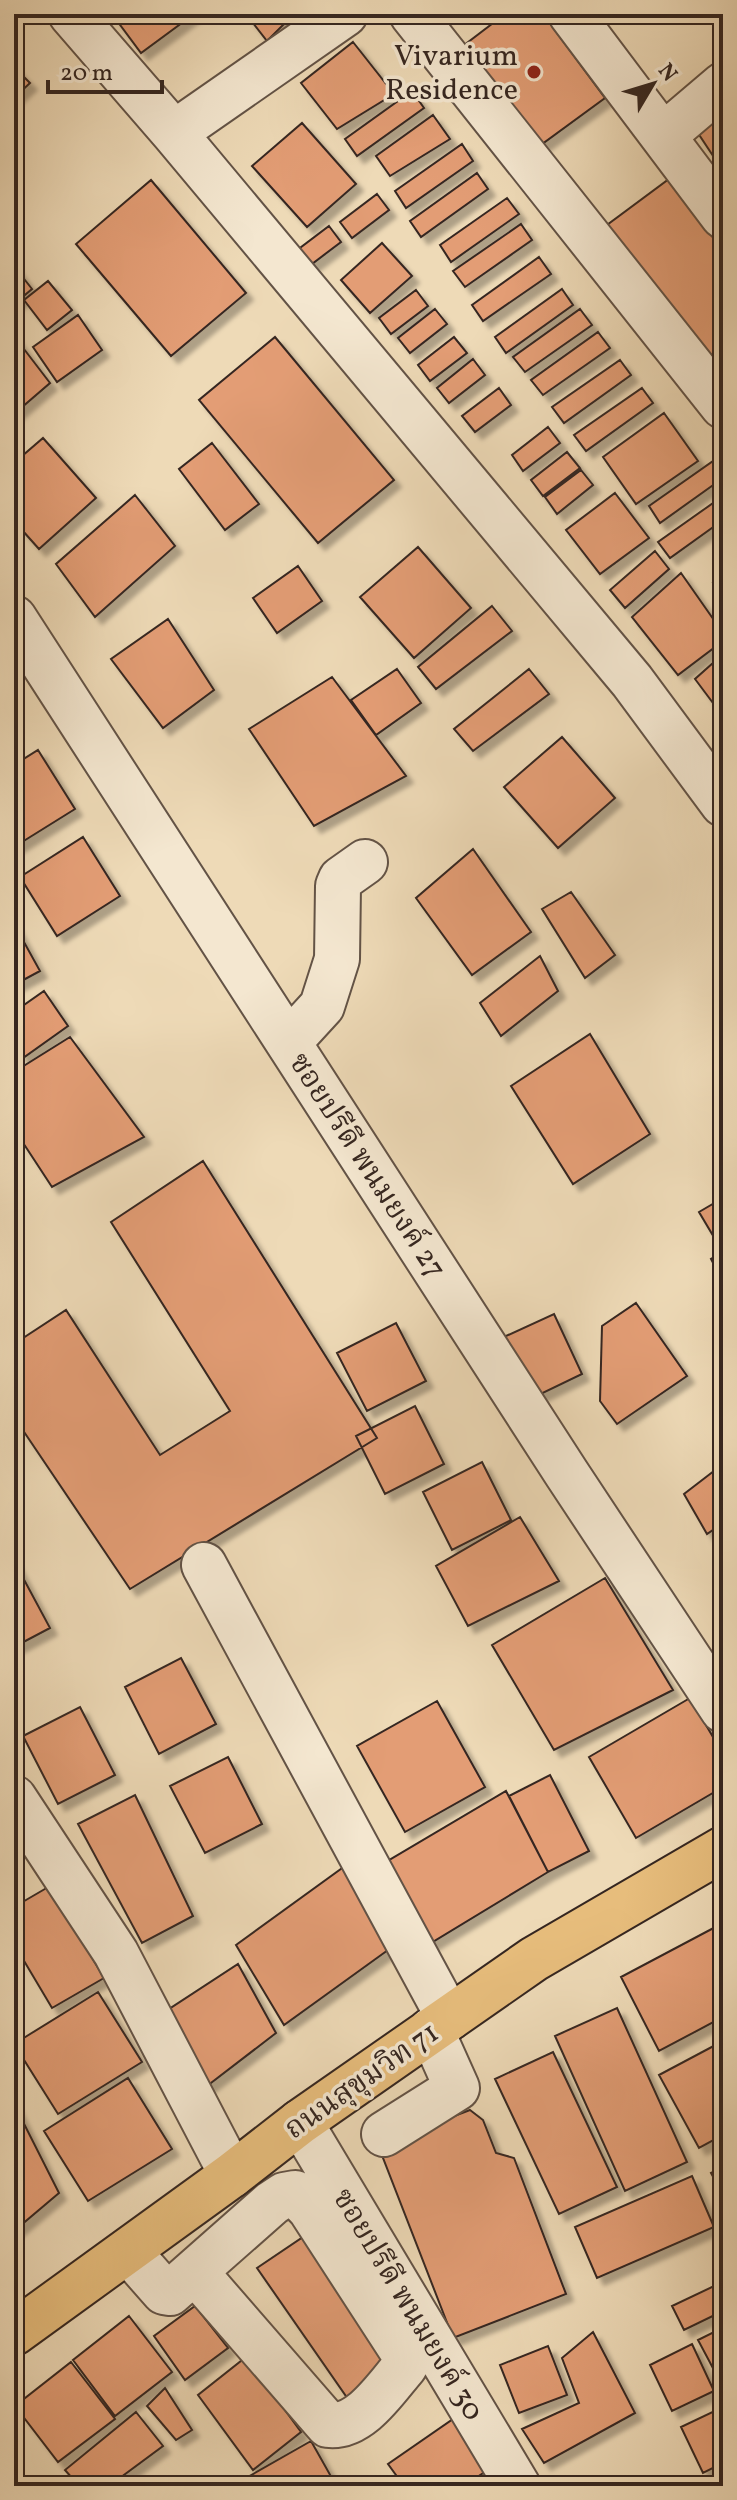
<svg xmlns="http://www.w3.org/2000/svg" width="737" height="2500" viewBox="0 0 737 2500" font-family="Vollkorn,'Noto Serif Thai',serif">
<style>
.building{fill:#e39d75;stroke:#352620;stroke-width:2;filter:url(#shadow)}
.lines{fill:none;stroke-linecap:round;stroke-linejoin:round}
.minor-casing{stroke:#635346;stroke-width:48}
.major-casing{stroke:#352620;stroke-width:48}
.minor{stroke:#f4e7d0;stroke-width:44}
.major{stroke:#e7bd7c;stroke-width:44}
.poi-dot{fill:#8f2418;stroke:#f4e7d0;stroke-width:3}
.labels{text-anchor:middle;stroke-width:7;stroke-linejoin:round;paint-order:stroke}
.poi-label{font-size:30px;fill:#352620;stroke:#f4e7d0;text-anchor:end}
.street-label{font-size:30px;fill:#352620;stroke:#f4e7d0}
</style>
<defs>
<filter id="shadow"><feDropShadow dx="7" dy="7" stdDeviation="2" flood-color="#0004"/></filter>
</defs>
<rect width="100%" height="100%" fill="#eedab7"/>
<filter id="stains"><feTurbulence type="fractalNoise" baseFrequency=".0025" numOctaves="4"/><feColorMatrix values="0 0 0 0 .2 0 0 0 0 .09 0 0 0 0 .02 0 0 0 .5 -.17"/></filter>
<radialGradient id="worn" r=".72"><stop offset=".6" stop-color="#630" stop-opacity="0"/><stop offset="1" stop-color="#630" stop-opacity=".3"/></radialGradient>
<path class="building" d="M112 14H194L141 53Z
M246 14H294L267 41Z
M505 14H543L605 98 538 147 463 46Z
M353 42 394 94 337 129 301 83Z
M14 67 30 83 14 98Z
M412 91 424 108 357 156 345 139Z
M723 109V171L694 127Z
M433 115 450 139 390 176 376 156Z
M302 123 356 184 307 227 252 166Z
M462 144 473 161 406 208 395 191Z
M477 173 488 189 421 237 410 221Z
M669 179 723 251V382L607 225Z
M151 180 246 293 171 356 76 244Z
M377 194 389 210 352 238 340 222Z
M507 198 519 214 451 262 440 245Z
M521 224 532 240 465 287 453 271Z
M329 226 341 242 304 270 292 254Z
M382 243 412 276 370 313 341 280Z
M539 257 551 274 483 321 472 305Z
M14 266 32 289 14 304Z
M48 281 72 310 47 330 24 300Z
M562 289 573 305 506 353 495 337Z
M416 290 428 306 391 334 379 318Z
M435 309 447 324 410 353 398 338Z
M580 309 592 325 525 372 513 357Z
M78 315 102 350 57 382 33 347Z
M598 332 610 348 543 395 531 380Z
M14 336 50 383 14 414Z
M275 337 394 480 318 543 199 400Z
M454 337 467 353 430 381 418 365Z
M473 359 485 375 449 403 437 388Z
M620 360 631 375 564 423 552 407Z
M499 388 511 405 475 432 462 416Z
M642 388 653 403 586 451 574 435Z
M664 413 698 461 636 504 603 457Z
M548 427 560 443 523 471 512 455Z
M43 438 96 498 39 549 14 521V463Z
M212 443 259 504 225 530 179 469Z
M567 452 580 468 543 496 531 480Z
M716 459 723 469V478L660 523 649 506Z
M581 470 593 485 557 514 545 497Z
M615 493 649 538 600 574 566 530Z
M135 495 175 546 95 617 56 564Z
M723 496V520L670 558 658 542Z
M418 547 471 608 414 658 360 597Z
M655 551 669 569 625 608 610 590Z
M298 566 322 601 277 633 253 598Z
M681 573 723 633V641L678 675 632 617Z
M723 575V596L713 583Z
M492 606 512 631 436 689 418 667Z
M168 619 214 690 163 728 111 659Z
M723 654V714L722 715 695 679Z
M397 669 421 703 376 735 351 700Z
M529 669 549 694 473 751 454 729Z
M332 677 406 776 314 826 249 729Z
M562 737 615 798 558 848 504 787Z
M38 750 75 809 14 847V765Z
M83 837 120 896 57 936 20 877Z
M473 849 531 932 472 975 416 898Z
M571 892 615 955 585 978 542 909Z
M14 924 40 971 14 985Z
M540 956 558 991 501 1036 480 1003Z
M44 991 68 1026 23 1058 14 1045V1012Z
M590 1034 650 1134 573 1184 511 1086Z
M70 1037 144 1137 52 1187 14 1129V1072Z
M203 1161 377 1438 130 1589 14 1417V1344L66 1310 160 1455 230 1411 111 1222Z
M723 1198V1242L718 1244 699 1212Z
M723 1252V1282L711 1259Z
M636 1303 687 1376 617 1424 600 1401 602 1326Z
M554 1314 582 1374 522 1403 493 1342Z
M396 1323 426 1381 367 1411 337 1353Z
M415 1406 444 1464 385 1494 356 1436Z
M482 1462 511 1520 452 1550 423 1492Z
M723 1464V1523L707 1534 684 1494Z
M520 1517 559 1581 468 1626 436 1566Z
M14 1561 50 1628 14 1647Z
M605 1578 673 1690 554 1750 492 1645Z
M181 1658 216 1724 159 1754 125 1687Z
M690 1698 723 1754V1787L636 1838 589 1757Z
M437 1701 485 1787 405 1832 357 1746Z
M80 1707 115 1775 58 1804 23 1736Z
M228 1757 262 1824 205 1853 170 1786Z
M550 1775 589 1851 548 1872 509 1796Z
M506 1791 548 1872 426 1946 386 1862Z
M135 1795 193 1916 142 1943 78 1824Z
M345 1866 388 1950 284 2025 236 1945Z
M50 1886 104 1978 52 2008 14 1944V1907Z
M723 1923V2017L659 2051 621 1977Z
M238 1964 276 2033 194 2096 160 2015Z
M98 1992 142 2062 58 2114 14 2044Z
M617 2008 687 2162 625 2191 555 2036Z
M723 2041V2135L699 2148 659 2075Z
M553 2052 617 2187 559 2214 495 2079Z
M128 2078 172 2149 88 2201 44 2131Z
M14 2104 59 2193 14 2231Z
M470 2110 483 2120 496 2153 514 2158 566 2294 453 2338 378 2145Z
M723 2167V2195L711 2173Z
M692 2176 714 2227 597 2278 575 2227Z
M309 2233 396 2363 348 2399 257 2268Z
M714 2286 723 2305V2311L684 2330 672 2306Z
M195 2306 228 2348 185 2380 154 2336Z
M129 2316 172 2372 115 2416 73 2360Z
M722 2328 723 2330V2387L698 2340Z
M593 2332 635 2413 544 2463 522 2429 579 2403 562 2358Z
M692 2344 714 2391 672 2411 650 2365Z
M548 2346 567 2395 519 2413 500 2365Z
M246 2357 301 2432 253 2470 198 2395Z
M71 2362 115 2419 58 2462 15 2406Z
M165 2388 192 2430 176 2440 147 2406Z
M723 2407V2463L703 2473 681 2427Z
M136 2412 163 2446 109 2486H79L65 2470Z
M456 2417 489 2469 464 2486H404L388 2464Z
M311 2441 333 2480 322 2486H242L239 2482Z"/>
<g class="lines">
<g class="minor-casing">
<path id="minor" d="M71 14 174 133 632 681 723 804
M412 14 723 406
M571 14 723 216
M174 133 345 14
M663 136 723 85
M14 618 567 1474 723 1710
M289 1042 322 1006 337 959 338 886 341 879 365 862
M204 1565 449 2018
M14 1798 116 1953 232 2175
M300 2122 518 2486
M384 2134 457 2088 431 2030
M128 2251 164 2292 170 2293 272 2203 284 2195 295 2193 310 2209 408 2360 405 2366C386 2388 360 2429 328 2425L196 2273"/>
</g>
<g class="major-casing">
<path id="major" d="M14 2333 232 2175 300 2122 534 1959 723 1849"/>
</g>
<use href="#minor" class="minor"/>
<use href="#major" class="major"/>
</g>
<circle class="poi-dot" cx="534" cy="72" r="8"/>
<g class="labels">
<g class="poi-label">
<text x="518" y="65">Vivarium<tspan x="518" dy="34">Residence</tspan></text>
</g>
<g class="street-label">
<text transform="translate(368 1165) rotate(57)" y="10">ซอยปรีดี พนมยงค์ 27</text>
<text transform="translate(361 2080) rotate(-35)" y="10">ถนนสุขุมวิท 71</text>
<text transform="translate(409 2304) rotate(59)" y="10">ซอยปรีดี พนมยงค์ 30</text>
</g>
</g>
<rect width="737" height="2500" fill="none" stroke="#eedab7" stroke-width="48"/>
<rect x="16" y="16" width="705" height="2468" fill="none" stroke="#352620" stroke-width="4"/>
<rect x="24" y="24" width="689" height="2452" fill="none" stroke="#352620" stroke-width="2"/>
<g transform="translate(653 84) rotate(52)" stroke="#f4e7d0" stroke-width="6" paint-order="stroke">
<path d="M0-6L14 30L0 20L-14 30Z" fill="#352620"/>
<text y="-12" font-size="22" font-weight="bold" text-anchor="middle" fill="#352620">N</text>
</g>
<path d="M48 80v12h114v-12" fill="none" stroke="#352620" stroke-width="4"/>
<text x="60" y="80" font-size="24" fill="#352620" stroke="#f4e7d0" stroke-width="6" paint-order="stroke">20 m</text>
<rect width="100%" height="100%" filter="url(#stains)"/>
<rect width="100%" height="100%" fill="url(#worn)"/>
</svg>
